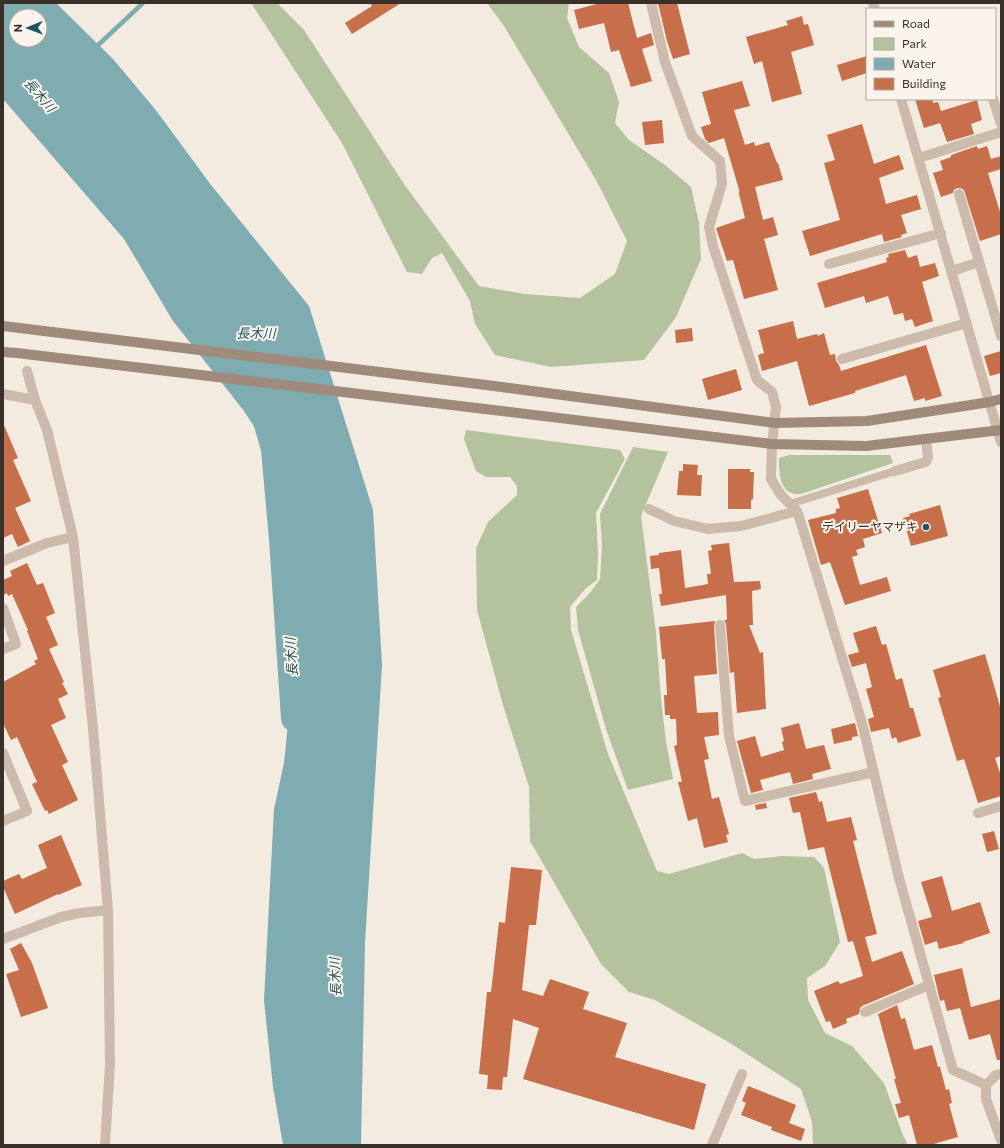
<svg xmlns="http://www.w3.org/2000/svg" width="1004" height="1148" viewBox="0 0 1004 1148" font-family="Commissioner,'Noto Sans JP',sans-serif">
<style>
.green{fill:#b4c39e}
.water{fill:#7eacb0;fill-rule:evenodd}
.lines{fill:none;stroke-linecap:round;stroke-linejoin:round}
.stream{stroke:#7eacb0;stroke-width:4.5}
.river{stroke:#7eacb0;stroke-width:28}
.building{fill:#c66f4a}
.lane{stroke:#cba;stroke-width:8}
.street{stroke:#cba;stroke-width:10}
.secondary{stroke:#9f8b7c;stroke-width:10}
.secondary-bridge{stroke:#9f8b7c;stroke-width:10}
.poi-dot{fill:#1f545b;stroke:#faf4ec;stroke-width:1.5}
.labels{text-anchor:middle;stroke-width:4;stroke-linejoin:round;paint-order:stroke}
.poi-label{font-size:12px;fill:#39302a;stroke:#faf4ec;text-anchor:end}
.water-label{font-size:13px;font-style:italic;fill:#1f545b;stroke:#faf4ec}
</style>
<rect width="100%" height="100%" fill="#f3ebdf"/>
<path class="green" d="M251 3H277L304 30 404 184 479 286 525 294 580 298 615 274 627 241 596 180 504 26 487 3H569L567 18 579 47 609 73 619 102 615 123 629 140 665 165 691 187 699 223 701 259 676 317 644 360 551 367 495 355 475 324 470 301 442 253 432 258 422 274 407 272 342 143Z
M466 430 620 450 625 459 596 513 598 554 597 580 586 588 570 607 571 630 608 754 657 871 669 874 742 853 754 859 782 856 814 857 824 868 840 942 825 966 807 978 808 1000 825 1033 852 1046 884 1083 902 1133 908 1145H813L812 1122 801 1089 730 1043 655 1000 629 992 601 964 530 841 529 787 503 705 477 610 476 548 488 522 517 495V486L510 477H486L476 471 464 439Z
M633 447 668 452 641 516 656 633 661 699 666 742 673 779 628 790 606 729 578 630 576 607 590 593 600 579 602 546 600 514Z
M789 455H890L893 463 801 494C798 494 794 494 791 493 779 488 779 469 779 458Z"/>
<path class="water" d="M3 3H56L113 59 155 109 211 185 309 306 373 510 382 665 365 943 361 1145H283L273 1087 264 1000 274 809 284 763 298 626 291 483 244 411 173 321 124 239 3 99ZM16 16H40V40H16Z"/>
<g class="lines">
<path class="stream" d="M95 48 143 3"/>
<path class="river" d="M268 424 275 449 283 539 295 718"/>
</g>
<path class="building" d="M370 3H401L352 34 345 23 372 6Z
M601 3H628L637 38 651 33 654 45 642 49 652 81 631 87 619 50 611 52 604 23 579 29 574 10Z
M658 3H677L690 54 673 59 667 41Z
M802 16 804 25 808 24 814 45 791 52 802 94 772 102 762 61 754 64 746 37 788 25 786 21Z
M867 56V73L842 81 837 65Z
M742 81 750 106 734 110 745 145 754 142 755 146 769 142 777 163H778L783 180 755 187 763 220 773 217 778 235 764 239 778 290 744 299 733 260 727 261 716 228 745 218 738 190 740 193 724 138 709 143 705 139 701 127 711 124 702 92Z
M915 99H932L933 103 938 102 941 111 977 100 982 120 971 124 974 134 947 142 940 123 924 128Z
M662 120 664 143 645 145 642 122Z
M862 124 874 164 899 155 904 169 879 178 886 204 917 195 921 209 901 215 907 233 901 235 902 237 884 242 882 234 810 256 802 231 840 220 824 163 835 160 827 135Z
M977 146 978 149 987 146 991 159 1001 156V169L988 173 1001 215V234L980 241 964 190 961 188H957L954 190 953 193 941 197 933 173 943 170 940 161 951 157V155Z
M905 250 908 258 917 255 920 267 935 263 939 276 922 282 933 321 915 327 912 319 905 321 903 313 894 315 888 296 866 303 864 296 825 308 817 283 887 262 886 258 889 257 888 254Z
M793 321 797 339 817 334 818 336 824 333 830 355 835 354 836 361 839 365 841 371 926 345 942 396 925 401V398L914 401 906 375 855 391V393L809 406 797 361 762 371 758 355 764 353 758 330Z
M692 328 693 341 676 343 675 330Z
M1001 351V373L990 376 984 356Z
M736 369 742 390 708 400 702 379Z
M3 423 18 458 13 460 31 501 15 508 30 541 18 547 12 534 3 538Z
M683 464 698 465 697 475H702L701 496 677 495 679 471H683Z
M728 469H750V472H754L753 499 751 500V509H728Z
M868 489 882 533 863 539 865 547 856 550 858 555 852 557 860 585 887 577 891 591 845 605 830 562 821 565 808 520 836 513V509L840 508 837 498Z
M940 505 948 536 911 546 903 518 910 516 909 514Z
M729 543 734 582 760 581 761 589 752 591 753 625H749L760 653 763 652 766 709 737 713 734 672 730 673 726 624 724 620H727L726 595 661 606 659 594H662L659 568 651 569 650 556 659 555V553L681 550 685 588 708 584 707 574H711L708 551 712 550 711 545Z
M27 563 37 585 43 583 55 613 46 617 58 645 49 649 64 682 62 683 68 694 58 699 66 718 51 725 68 762 62 765 78 800 49 814 47 810 45 811 32 784 37 782 17 737 11 740 3 723V682L36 664 34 661 38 659 27 631 28 630 12 594 8 596 7 593 3 595V580L12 576 10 571Z
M715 621 714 626 717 674 694 676 697 713 718 712 719 735 704 737 709 759 704 760 712 799 719 797 729 834 726 835 728 842 704 848 697 818 688 821 678 782H682L674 746 677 745 676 719H670V715H665L664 695H667L665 659H662L659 627Z
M876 626 882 645 886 644 896 680 902 678 910 708H913L921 736 898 743 896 737 892 739 889 728 871 732 868 719 874 717 866 689 872 687 866 663 852 667 848 655 859 652 853 633Z
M985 654 1001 710V756L995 758 1001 776V796L978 803 964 759 957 761 938 698 941 697 933 670Z
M799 723 806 749 824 745 831 769 812 774 813 779 793 784 790 772 760 780 763 790 751 793 737 741 755 736 761 757 784 750 782 742 784 741 781 728Z
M855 723 858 736 852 737V740L834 744 831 729Z
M816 792 819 802 822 801 827 822 851 817 857 840 853 841 877 934 865 937 872 962 902 951 914 984 862 1006 860 1008 859 1014 846 1019 847 1023 833 1029 830 1021 826 1022 814 991 838 981 840 984 863 976 853 941 848 942 824 847 808 850 800 812 793 813 789 798Z
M766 803 767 808 756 810 755 805Z
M994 831 999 849 987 852 982 834Z
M61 835 82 885 58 895V894L15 914 3 887V881L19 874 22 879 47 868 38 845Z
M511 867 542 870 536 925H529L522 990 543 996 550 979 589 992 583 1009 627 1023 615 1057 706 1084 694 1130 523 1079 539 1028 513 1019 507 1077H503L502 1090 487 1089 488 1075 479 1074 487 992H491L499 922 505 923Z
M942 876 952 911 980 902 990 933 963 942 964 943 939 949 937 941 925 945 918 921 932 917 921 882Z
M21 943 32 963 48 1008 21 1017 6 974 19 970 10 949Z
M962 968 971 1007 1001 999V1060H997L990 1034 969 1040 960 1008 947 1011 944 1000 940 1001 934 975Z
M897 1005 901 1019 905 1018 914 1050 932 1045 938 1067H940L946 1090 949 1089 952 1103 949 1104 958 1137 930 1145H917L909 1115 899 1118 895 1104 901 1103 894 1079H896L878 1014Z
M748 1086 796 1105 789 1123 805 1129 801 1141 771 1130 772 1127 741 1115 746 1103 742 1101Z"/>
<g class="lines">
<path class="lane" d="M790 504 895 471"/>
<path class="street" d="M651 3 665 62 692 136 720 161 722 184 709 227 713 246 757 380 772 392 776 407 772 444 771 479 781 495 797 511 801 523 862 723 899 878 953 1070 986 1085
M873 3 875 9
M901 99 1001 442
M993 99 1001 124
M919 158 1001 132
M959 194 1001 336
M829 264 941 233
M952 271 979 262
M842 359 967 323
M27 371 35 400 47 430 73 537 93 728 108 910 110 1064 105 1145
M3 394 35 400
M895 471 926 462 928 457 926 439
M649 509 674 521 708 529 741 526 797 511
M3 561 47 543 73 537
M3 608 16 644 3 649
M720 625 729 736 745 801 874 772
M3 753 27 811 3 821
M978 813 1001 806
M3 939 61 917 80 913 108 910
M865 1012 929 985
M1001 1074 996 1075 986 1085V1099L1001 1140
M712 1145 742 1074"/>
<path class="secondary" d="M3 326 486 385 775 423 867 421 990 402 1001 399
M3 352 17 353
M485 409 772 444 866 446 1001 430"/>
<path class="secondary-bridge" d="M17 353 485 409"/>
</g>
<circle class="poi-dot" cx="926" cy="527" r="4"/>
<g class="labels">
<g class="poi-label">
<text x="918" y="531">デイリーヤマザキ</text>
</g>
<g class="water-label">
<text transform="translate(40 95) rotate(49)" y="5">長木川</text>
<text x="256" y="338">長木川</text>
<text transform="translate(291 657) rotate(-94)" y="5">長木川</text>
<text transform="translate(335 977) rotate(-93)" y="5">長木川</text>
</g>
</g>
<rect width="1004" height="1148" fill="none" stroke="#39302a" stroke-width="8"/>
<rect x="866" y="8" width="130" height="92" fill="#faf4ec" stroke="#ada69e"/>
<rect x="874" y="21" width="20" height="6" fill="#9f8b7c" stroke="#ada69e"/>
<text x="902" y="28" font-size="12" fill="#39302a">Road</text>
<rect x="874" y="38" width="20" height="12" fill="#b4c39e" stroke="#ada69e"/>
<text x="902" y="48" font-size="12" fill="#39302a">Park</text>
<rect x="874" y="58" width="20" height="12" fill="#7eacb0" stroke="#ada69e"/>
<text x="902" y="68" font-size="12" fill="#39302a">Water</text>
<rect x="874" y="78" width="20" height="12" fill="#c66f4a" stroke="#ada69e"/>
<text x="902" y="88" font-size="12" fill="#39302a">Building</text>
<g transform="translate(28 28) rotate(269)"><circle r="19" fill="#faf4ec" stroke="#ada69e"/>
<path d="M0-3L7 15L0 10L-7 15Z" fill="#1f545b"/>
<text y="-6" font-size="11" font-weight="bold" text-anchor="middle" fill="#39302a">N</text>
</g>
</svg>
